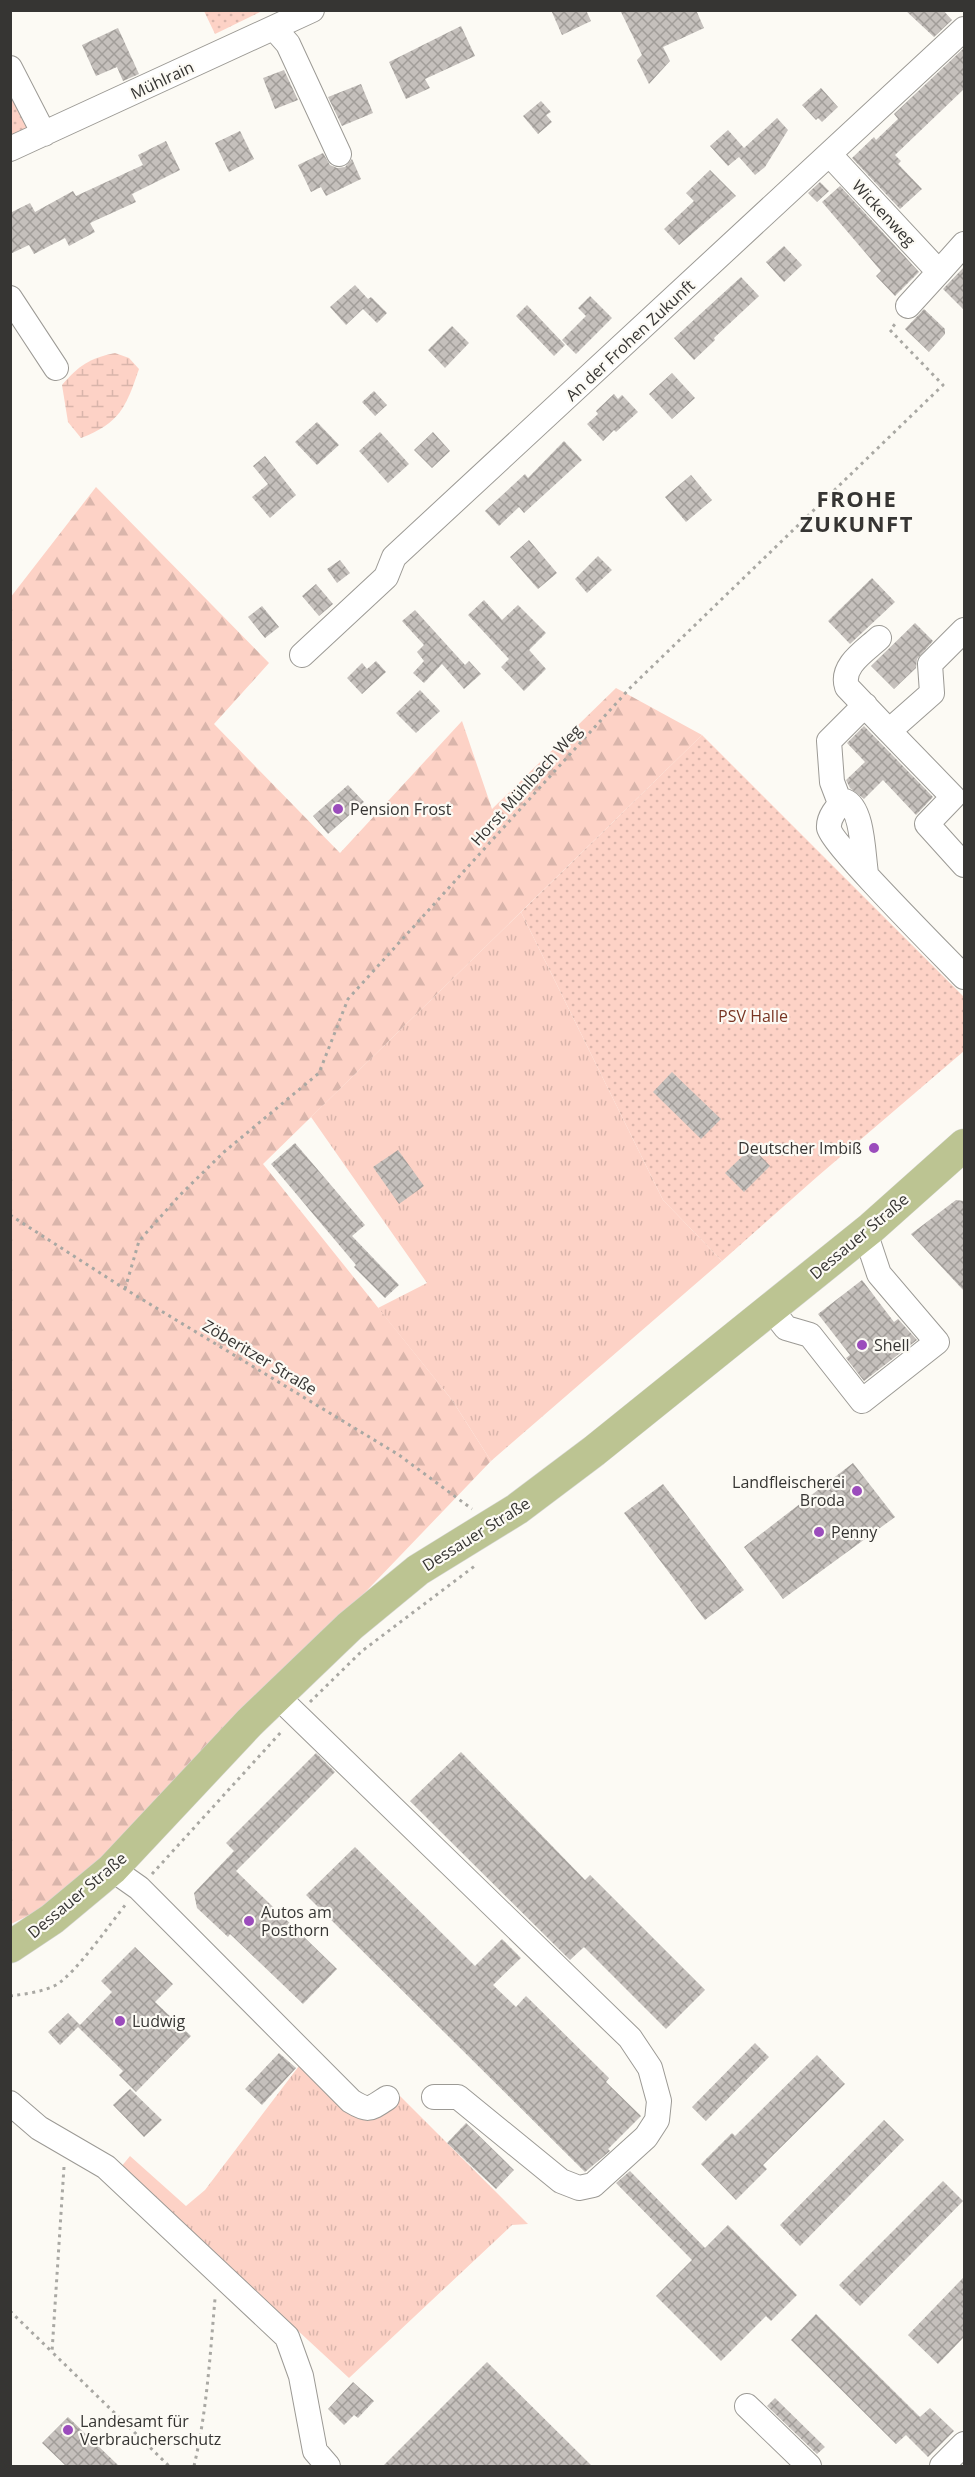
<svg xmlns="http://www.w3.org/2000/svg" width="975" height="2477" viewBox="0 0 975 2477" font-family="'Open Sans',sans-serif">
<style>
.grass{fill:url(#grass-tufts)}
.forest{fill:url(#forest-firs)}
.wetland{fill:url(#wetland-marsh)}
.garden{fill:url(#garden-dots)}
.building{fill:url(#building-cross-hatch)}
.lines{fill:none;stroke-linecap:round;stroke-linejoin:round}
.minor-casing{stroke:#9c9a95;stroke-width:26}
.major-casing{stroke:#d7d7d6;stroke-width:33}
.path{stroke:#a9a8a3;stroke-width:3;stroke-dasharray:3 4.5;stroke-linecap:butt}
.minor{stroke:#fff;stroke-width:24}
.major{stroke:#bcc492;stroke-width:32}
.poi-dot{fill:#9b4cbc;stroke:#fcfaf4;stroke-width:2}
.labels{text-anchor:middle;stroke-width:4.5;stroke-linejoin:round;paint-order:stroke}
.street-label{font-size:16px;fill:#363533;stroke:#fcfaf4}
.poi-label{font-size:16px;fill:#363533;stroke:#fcfaf4;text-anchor:start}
.park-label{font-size:16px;fill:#783422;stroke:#fcfaf4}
.district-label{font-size:22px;font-weight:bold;letter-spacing:1.5px;fill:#363533;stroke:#fcfaf4}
</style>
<defs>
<pattern id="grass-tufts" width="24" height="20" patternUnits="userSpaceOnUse" patternTransform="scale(1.5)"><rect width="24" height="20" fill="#fdd2c6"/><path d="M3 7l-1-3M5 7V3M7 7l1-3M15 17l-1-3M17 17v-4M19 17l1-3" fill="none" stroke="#d9b5ab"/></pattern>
<pattern id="forest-firs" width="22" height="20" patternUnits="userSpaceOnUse" patternTransform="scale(1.5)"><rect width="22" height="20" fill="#fdd2c6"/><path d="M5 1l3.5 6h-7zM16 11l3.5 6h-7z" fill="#d9b5ab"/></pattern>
<pattern id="wetland-marsh" width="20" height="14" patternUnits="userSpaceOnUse" patternTransform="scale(1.5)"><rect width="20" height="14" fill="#fdd2c6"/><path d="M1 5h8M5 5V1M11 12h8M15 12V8" fill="none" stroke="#d9b5ab"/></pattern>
<pattern id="garden-dots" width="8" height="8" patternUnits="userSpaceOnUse" patternTransform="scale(1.5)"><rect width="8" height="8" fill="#fdd2c6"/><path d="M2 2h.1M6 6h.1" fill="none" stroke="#d9b5ab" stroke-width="1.8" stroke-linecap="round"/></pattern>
<pattern id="building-cross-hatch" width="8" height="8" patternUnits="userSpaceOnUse" patternTransform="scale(1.5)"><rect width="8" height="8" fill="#c5c0bc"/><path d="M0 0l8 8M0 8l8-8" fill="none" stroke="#a19d99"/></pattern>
</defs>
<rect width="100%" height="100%" fill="#fcfaf4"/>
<path class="grass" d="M521 912 663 1200 722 1261 491 1461 452 1400 378 1308 427 1283 311 1117Z
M302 2062 373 2116 400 2096 528 2224 512 2225 349 2378 121 2167 130 2156 186 2206 205 2190Z"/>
<path class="forest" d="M96 487 269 663 214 724 340 853 462 721 492 809 616 688 702 735 263 1164 452 1400 491 1461 124 1844 44 1908 11 1924 10 598Z"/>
<path class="wetland" d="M115 353 129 358 139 369C126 407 120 423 81 438L68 422 62 385C78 366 90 358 115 353Z"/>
<path class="garden" d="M204 11H262L215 34Z
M10 92 30 128 10 137Z
M702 735 964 997V1051L818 1176 722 1261 663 1200 521 912Z"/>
<path class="building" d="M551 10H586L591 21 562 35Z
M620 10H696L704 28 663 47 670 61 649 84 637 60 642 55Z
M905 10H943L952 20 934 37Z
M461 26 475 56 425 79 430 88 406 99 389 62Z
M118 28 139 74 123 81 117 67 96 76 82 45Z
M964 48V89L895 155 901 161 898 164 922 189 900 209 852 158 874 137 876 140 898 119 894 114Z
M284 70 298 100 275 109 263 78Z
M361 84 373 113 342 126 328 97Z
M821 88 838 107 822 122 818 118 816 120 802 105Z
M541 101 551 112 546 115 552 122 538 134 523 116Z
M777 118 788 130 765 167 755 175 739 157 728 166 710 146 728 130 744 148Z
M240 131 254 159 229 172 215 143Z
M166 141 180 170 132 194 136 202 90 223 95 232 69 246 65 238 34 254 29 245 10 254V213L30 203 35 212 73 191 76 196 143 165 138 155Z
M323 153 330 165 337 168 345 167 352 159 361 179 326 196 321 187 311 192 298 165Z
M710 170 736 196 679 245 664 229 694 201 686 193Z
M820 182 829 191 817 202 808 193Z
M840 186 919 272 895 296 876 276 881 271 822 202Z
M784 246 802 265 784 282 766 262Z
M964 267V310L943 289Z
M741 277 759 296 714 338 715 340 694 360 674 338Z
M355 285 368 299 371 297 387 313 377 323 363 309 346 325 330 307Z
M590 296 612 318 576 354 562 340 586 316 578 308Z
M527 305 565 345 554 356 516 316Z
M924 309 945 329V334L929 352 905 329Z
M452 326 469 343 445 368 428 350Z
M672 373 695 398 672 419 649 394Z
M374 391 387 405 375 416 362 402Z
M614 394 618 399 622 395 638 412 616 432 614 430 603 441 587 424 598 414 596 411Z
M317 422 339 445 317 465 295 442Z
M380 432 409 464 388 483 359 451Z
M433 432 450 451 432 468 414 450Z
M564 441 582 460 524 513 519 507 499 526 485 511 525 474 528 478Z
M265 456 296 495 270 518 252 497 268 484 253 466Z
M691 475 712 500 686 522 665 497Z
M529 540 557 573 538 589 510 557Z
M598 556 612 570 587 593 575 579Z
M340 560 350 573 337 583 327 569Z
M872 578 895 602 850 644 828 621Z
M316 584 333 604 319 616 302 596Z
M484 600 502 620 518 605 546 633 529 650 546 669 524 691 501 667 509 659 468 615Z
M262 606 279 627 265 638 248 617Z
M415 610 465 665 469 661 481 674 464 689 442 664 424 683 413 673 424 661 417 652 424 645 402 621Z
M915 623 933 641 917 659 916 668 894 689 871 666Z
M376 661 386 672 362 694 347 678 362 663 367 669Z
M420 690 440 711 416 733 396 713Z
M864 726 933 797 916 815 883 780 864 799 850 788 846 780 865 762 847 743Z
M348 785 364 802 328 834 313 816Z
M672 1072 721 1119 701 1139 653 1092Z
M295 1143 365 1225 352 1236 399 1285 385 1298 354 1267 356 1265 271 1164Z
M752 1147 770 1166 744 1192 725 1173Z
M398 1150 424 1186 399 1204 373 1167Z
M956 1200 964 1201V1291L911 1234Z
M862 1280 894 1322 898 1319 917 1340 864 1381 846 1358 850 1355 818 1314Z
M853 1463 895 1517 783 1599 744 1547Z
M663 1484 744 1590 705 1620 624 1513Z
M461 1752 585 1880 590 1875 705 1990 666 2029 584 1947 570 1960 410 1801Z
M316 1753 335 1772 236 1871 337 1969 303 2004 230 1934 228 1937 197 1908 194 1893 234 1851 226 1843Z
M355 1847 475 1966 502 1939 521 1958 493 1985 516 2007 526 1996 609 2078 606 2082 641 2116 608 2149 610 2151 585 2172 306 1895Z
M135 1947 173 1984 155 2002 191 2036 136 2092 119 2075 123 2071 78 2027 60 2045 48 2032 68 2013 80 2025 112 1992 101 1981Z
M755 2043 769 2057 706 2121 692 2107Z
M279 2053 296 2068 262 2105 245 2089Z
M817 2055 845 2084 763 2165 767 2169 736 2200 701 2164 732 2133 735 2136Z
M130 2089 162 2120 144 2137 113 2105Z
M884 2120 904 2140 800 2246 780 2225Z
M466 2123 514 2170 496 2189 447 2143Z
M630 2171 705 2248 728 2225 797 2295 771 2321 766 2316 721 2361 656 2296 692 2260 616 2183Z
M943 2181 963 2201 860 2306 839 2285Z
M964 2277V2337L938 2364 908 2335Z
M816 2314 920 2417 930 2408 954 2431 928 2457 906 2435 896 2444 791 2340Z
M487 2362 592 2466H383Z
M353 2382 374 2401 358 2418 354 2415 344 2425 328 2409Z
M775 2398 825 2447 817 2454 767 2406Z
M68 2417 119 2466H66L42 2443Z"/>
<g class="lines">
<g class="minor-casing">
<path id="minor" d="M274 28 288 44 339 154
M10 68 44 134
M10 149 312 10
M830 155 939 272 964 244
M10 298 56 368
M908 306 939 272
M879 638C865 651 840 666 847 687L889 731 932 693 930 664 964 630
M302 655 386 577 394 557 964 29
M889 731 953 797 927 824 964 865
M840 803 832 782 829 741 865 705
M866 873C863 855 863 808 845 801 837 806 828 818 829 828 831 843 946 958 964 977
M771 1309 786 1328 810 1335 862 1401 937 1342 879 1274 865 1232
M277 1696 630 2038 650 2068 659 2101 657 2120 646 2137 593 2185 579 2188 561 2181 458 2097H434
M112 1869 139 1888 351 2101C369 2112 370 2109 387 2098
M10 2103 39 2128 106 2167 287 2337 301 2376 315 2451 328 2466
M747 2406 809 2466
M942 2466 964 2444"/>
</g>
<g class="major-casing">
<path id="major" d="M10 1947 52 1919 112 1869 250 1722 350 1626 418 1570 517 1509 594 1451 871 1228 964 1145"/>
</g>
<path class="path" d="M10 1215 125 1289 399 1455 472 1509
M125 1289 139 1241 179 1196 224 1152 319 1073 348 999 631 687 943 385 890 330 896 323
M310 1702 362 1651 476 1565
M152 1874 283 1730
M10 1996C25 1994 42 1992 56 1985 76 1973 110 1924 126 1904
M64 2167 52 2352 169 2466
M10 2311 52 2352
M194 2466C207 2411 210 2355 215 2299"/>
<use href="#minor" class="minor"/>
<use href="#major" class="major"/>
</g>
<g class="poi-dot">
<circle cx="338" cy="809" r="6"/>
<circle cx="874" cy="1148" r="6"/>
<circle cx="862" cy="1345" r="6"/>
<circle cx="857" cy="1491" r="6"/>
<circle cx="819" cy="1532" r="6"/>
<circle cx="249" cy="1921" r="6"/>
<circle cx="120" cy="2021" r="6"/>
<circle cx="68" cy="2430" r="6"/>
</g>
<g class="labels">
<g class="street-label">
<text transform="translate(162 80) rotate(-25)" y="6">Mühlrain</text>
<text transform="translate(884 213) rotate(47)" y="6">Wickenweg</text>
<text transform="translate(630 340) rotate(-43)" y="6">An der Frohen Zukunft</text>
<text transform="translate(526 785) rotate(-48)" y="6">Horst Mühlbach Weg</text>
<text transform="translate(859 1236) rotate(-40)" y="6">Dessauer Straße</text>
<text transform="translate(260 1357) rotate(31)" y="6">Zöberitzer Straße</text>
<text transform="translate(476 1534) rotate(-32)" y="6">Dessauer Straße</text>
<text transform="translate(77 1895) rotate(-40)" y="6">Dessauer Straße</text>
</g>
<g class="poi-label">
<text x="350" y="815">Pension Frost</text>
<text x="862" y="1154" text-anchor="end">Deutscher Imbiß</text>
<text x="874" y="1351">Shell</text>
<text x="845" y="1488" text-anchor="end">Landfleischerei<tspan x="845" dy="18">Broda</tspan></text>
<text x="831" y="1538">Penny</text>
<text x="261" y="1918">Autos am<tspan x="261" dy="18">Posthorn</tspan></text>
<text x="132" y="2027">Ludwig</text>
<text x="80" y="2427">Landesamt für<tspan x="80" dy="18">Verbraucherschutz</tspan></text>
</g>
<g class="park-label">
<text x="753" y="1022">PSV Halle</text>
</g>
<g class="district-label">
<text x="857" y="507">FROHE<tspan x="857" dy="25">ZUKUNFT</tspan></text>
</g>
</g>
<rect width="975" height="2477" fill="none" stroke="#363533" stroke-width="24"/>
</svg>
